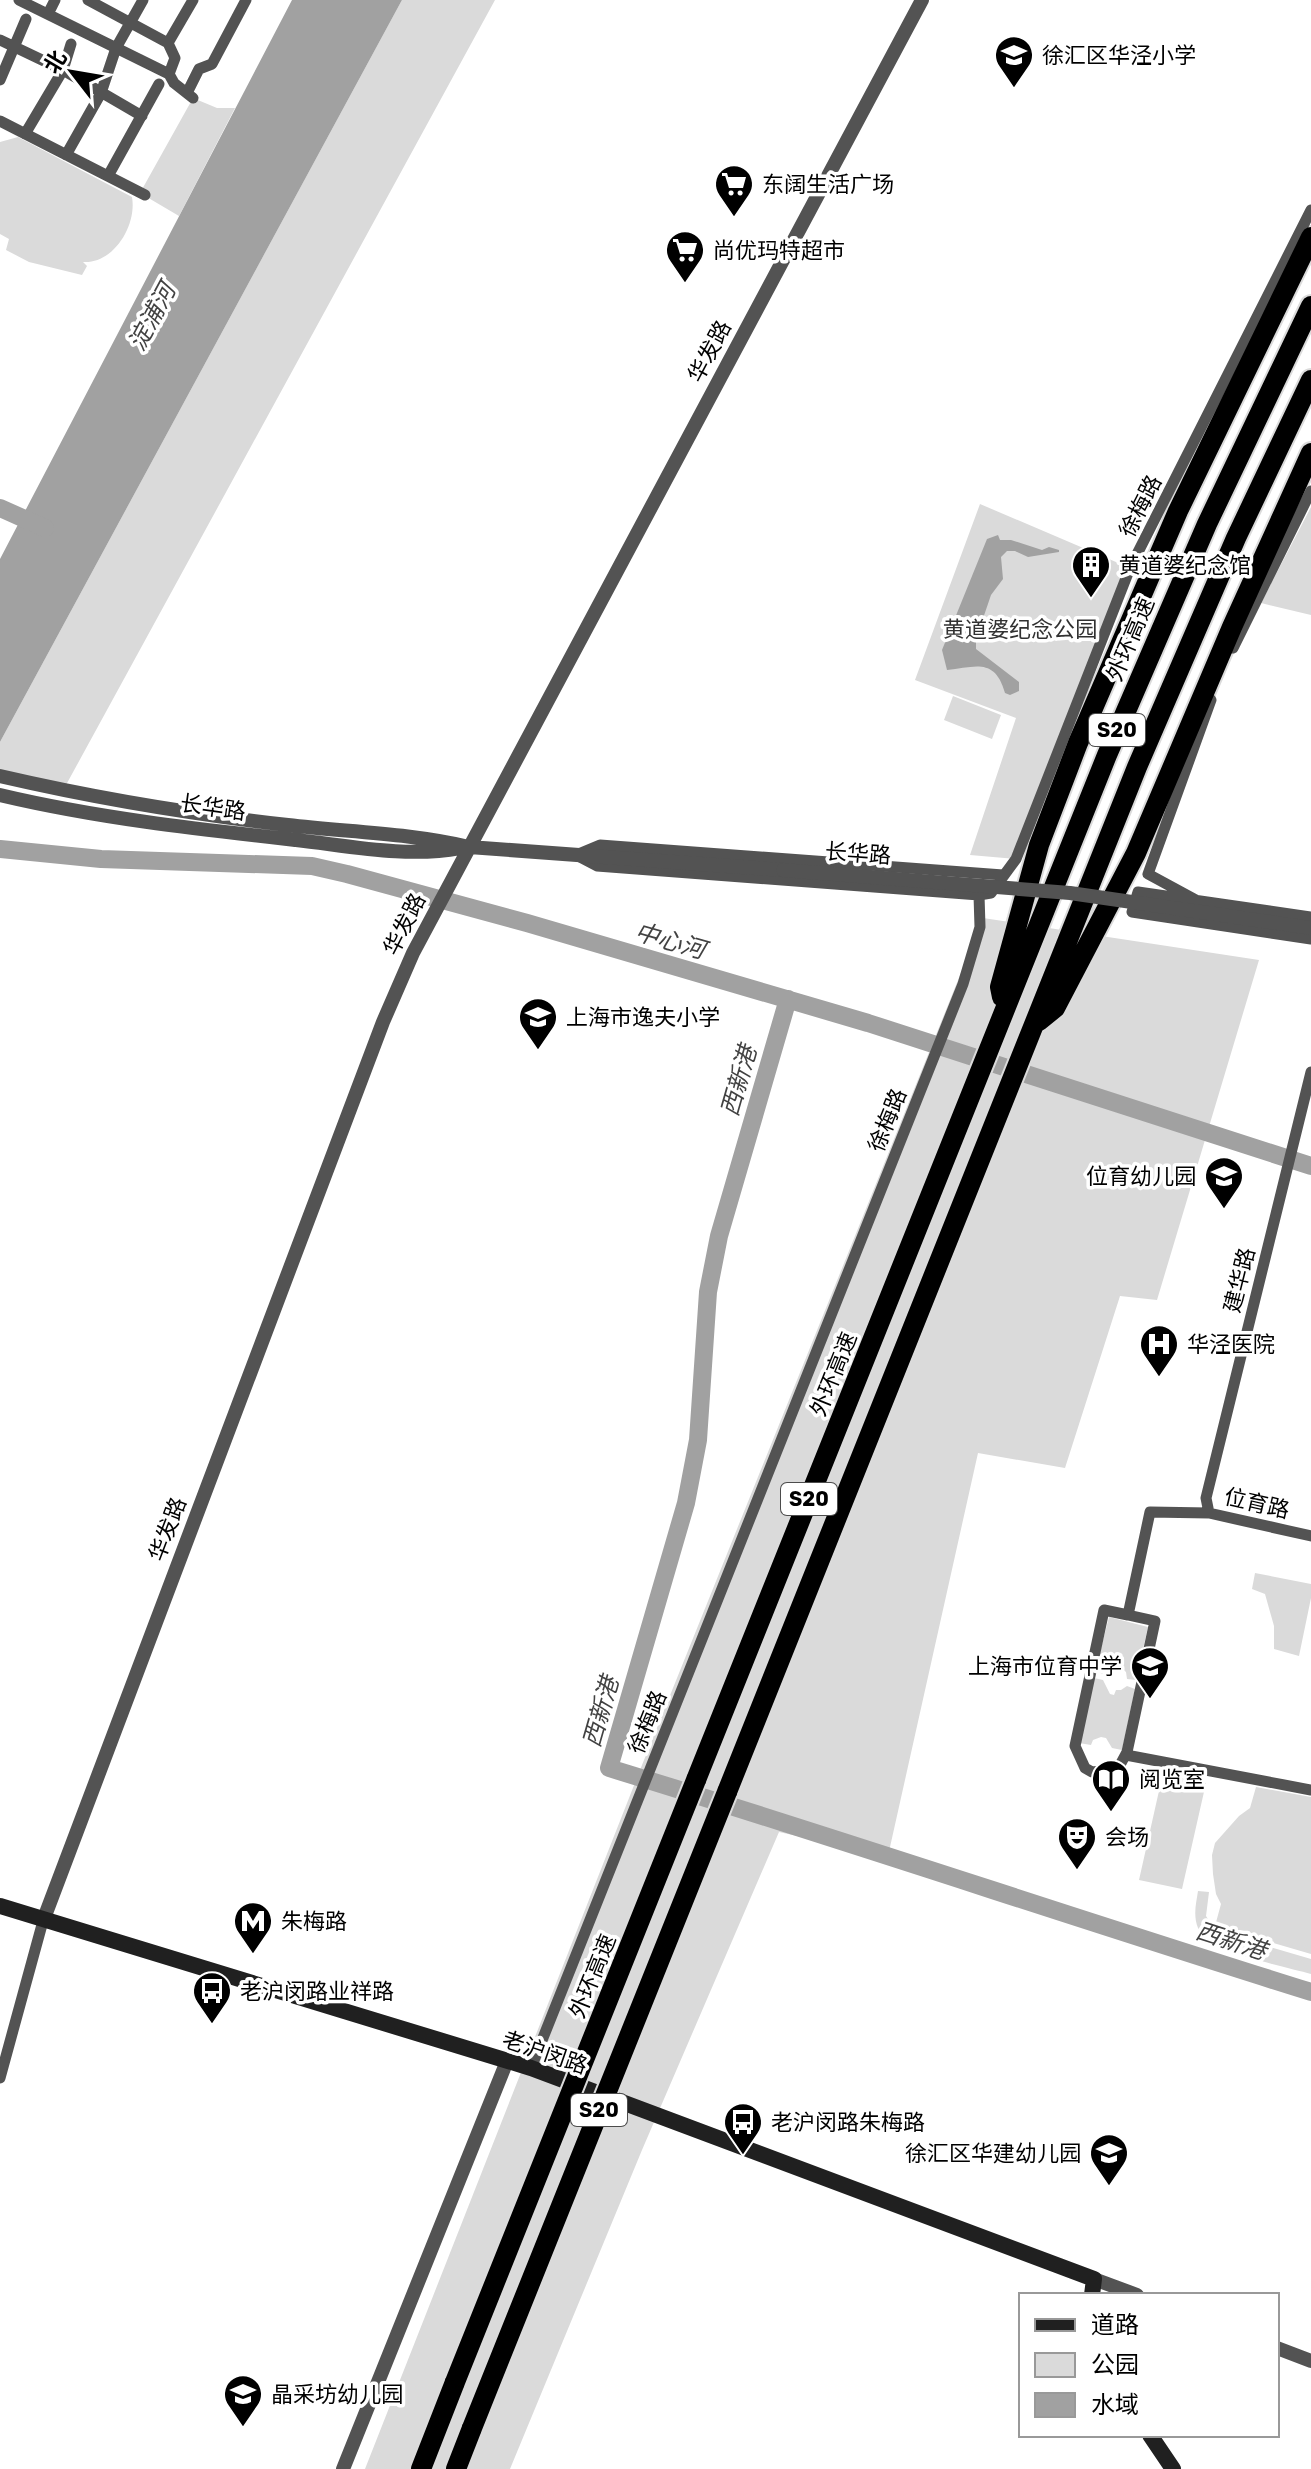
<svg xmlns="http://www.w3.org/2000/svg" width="1311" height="2469" viewBox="0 0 1311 2469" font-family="Rubik,'Noto Sans SC',sans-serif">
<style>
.green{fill:#dadada}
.water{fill:#a1a1a1}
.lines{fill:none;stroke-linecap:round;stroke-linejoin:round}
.river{stroke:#a1a1a1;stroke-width:18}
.motorway-casing{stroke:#dbdbdb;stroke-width:24}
.minor{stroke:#535353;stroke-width:11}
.tertiary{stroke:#535353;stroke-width:14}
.secondary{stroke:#202020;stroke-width:16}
.motorway{stroke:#000;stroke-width:20}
.motorway-bridge-casing{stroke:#dbdbdb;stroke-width:24;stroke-linecap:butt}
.tertiary-bridge{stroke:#535353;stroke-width:14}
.motorway-bridge{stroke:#000;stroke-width:20}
.labels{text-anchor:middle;stroke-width:7;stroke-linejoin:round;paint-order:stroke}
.shield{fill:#fff;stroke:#4c4c4c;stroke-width:2}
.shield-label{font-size:20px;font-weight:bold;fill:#000}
.poi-label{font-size:22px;fill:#000;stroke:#fff;text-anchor:start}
.street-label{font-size:22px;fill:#000;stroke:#fff}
.park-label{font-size:22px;fill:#313131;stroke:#fff}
.water-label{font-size:24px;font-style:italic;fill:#424242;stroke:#fff}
</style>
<rect width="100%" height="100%" fill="#fff"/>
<path class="green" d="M402 0H495L66 785 0 772V742Z
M193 98 217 108H235L179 216 140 193Z
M18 137 132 197C137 225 114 264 83 262L87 266 82 275 29 262 6 250 9 239 0 234V142Z
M980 504 1130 568 1016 859 970 855 1016 718 915 680Z
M1311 507V615L1261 603Z
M953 696 1001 715 992 739 944 720Z
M983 918 1259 960 1157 1300 1120 1296 1065 1468 978 1453 888 1856 779 1832 642 2150 510 2469H365L642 1765Z
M1255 1573 1311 1584V1598L1299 1656 1274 1649V1626L1265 1594 1252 1589Z
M1109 1617 1148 1627 1136 1680 1127 1679 1126 1672 1116 1663 1114 1668H1110L1105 1674 1095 1672Z
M1094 1678 1103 1680 1110 1694 1114 1695 1116 1690H1121L1127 1686 1135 1689 1122 1750 1112 1748 1106 1738 1101 1737 1093 1740 1091 1745 1079 1743Z
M1163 1773 1206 1783 1182 1889 1139 1880Z
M1256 1787 1311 1797V1954L1215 1926 1221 1904 1216 1894 1213 1874 1212 1855 1215 1843 1239 1816 1250 1808Z
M1198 1891 1209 1892 1206 1916 1216 1931 1311 1959V1974C1285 1966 1209 1953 1198 1928 1193 1915 1196 1904 1198 1891Z"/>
<path class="water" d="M292 0H402L0 742V559Z
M998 535 1000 540H1011L1042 550 1049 547 1059 550V552L1028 557 1015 551H1007L1001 557 1003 579 991 595 976 639V649L1019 682V691L1010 695 1005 693C995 657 975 667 947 670L942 650 987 539Z"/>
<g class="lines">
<path class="river" d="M0 508 45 528
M0 849 101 859 312 866 347 874 527 923 868 1023 1311 1166
M788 999 719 1236 708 1292 698 1440 686 1503 609 1768C844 1840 1077 1919 1311 1992"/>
<g class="motorway-casing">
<path id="motorway" d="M1002 997 1000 987 1039 845 1078 743 1178 511 1311 237
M1039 1021 1055 1008 1136 853 1232 627 1311 453
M696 1780 1107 755 1207 524 1311 306
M727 1792 1137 767 1236 538 1311 380
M421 2469 455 2382
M456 2469 472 2428"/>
</g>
<path class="minor" d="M19 0 169 74 174 83 193 98
M88 0 168 43
M48 14 55 0
M0 40 63 70 142 116
M169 74 175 58 168 43 193 0
M0 80 26 19
M187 93 199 69 212 64 246 0
M0 121 145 195
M25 134 63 70 71 44
M66 155 101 93 116 48 143 0
M108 176 159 84
M1233 648 1311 491
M1003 875 600 845 576 855 597 866 979 895 991 893 1016 859 1130 568 1311 210
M1196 900 1148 874 1211 700
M1311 917 1138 892 1132 912 1311 939
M1311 1072 1206 1498 1209 1513 1311 1536
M1128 1615 1104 1610 1075 1746 1085 1768 1092 1772 1111 1770 1120 1765 1127 1752 1155 1621 1128 1615 1150 1512 1209 1513
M1126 1755 1311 1790
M531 2068 963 984 980 927 979 895
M0 2078 43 1921"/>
<path class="tertiary" d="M0 776C95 798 191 814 288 825 348 832 410 833 469 847L783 870
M0 795C97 818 197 829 296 840 350 846 407 858 460 848
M43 1921 383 1022 413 953 922 0
M1094 2279 1137 2295
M1277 2348 1311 2361
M343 2469 507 2061"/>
<path class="secondary" d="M0 1906 531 2068 1094 2279 1092 2295
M1150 2435 1173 2469"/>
<use href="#motorway" class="motorway"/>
<g class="motorway-bridge-casing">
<path id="motorway-bridge" d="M455 2382 696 1780
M472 2428 727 1792"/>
</g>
<path class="tertiary-bridge" d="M783 870 1070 893 1311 928"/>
<use href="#motorway-bridge" class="motorway-bridge"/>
</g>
<defs>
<g id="school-pin" transform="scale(2)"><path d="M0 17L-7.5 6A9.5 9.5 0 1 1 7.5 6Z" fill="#000" stroke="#fff"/><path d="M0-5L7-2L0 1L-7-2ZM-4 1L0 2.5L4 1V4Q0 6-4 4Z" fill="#fff"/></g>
<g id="supermarket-pin" transform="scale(2)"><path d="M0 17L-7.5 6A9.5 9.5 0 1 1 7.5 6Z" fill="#000" stroke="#fff"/><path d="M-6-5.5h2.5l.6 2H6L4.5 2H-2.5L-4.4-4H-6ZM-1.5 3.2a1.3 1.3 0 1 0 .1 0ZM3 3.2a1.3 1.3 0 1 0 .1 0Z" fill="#fff"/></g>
<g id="building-pin" transform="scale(2)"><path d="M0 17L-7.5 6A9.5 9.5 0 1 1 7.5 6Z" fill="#000" stroke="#fff"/><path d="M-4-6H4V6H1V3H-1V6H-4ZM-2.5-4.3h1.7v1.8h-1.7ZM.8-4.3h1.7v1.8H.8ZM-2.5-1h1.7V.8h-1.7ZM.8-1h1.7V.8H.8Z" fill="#fff"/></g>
<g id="hospital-pin" transform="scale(2)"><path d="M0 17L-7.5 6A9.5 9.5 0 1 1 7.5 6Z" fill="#000" stroke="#fff"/><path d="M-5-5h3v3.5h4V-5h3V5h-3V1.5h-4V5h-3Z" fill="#fff"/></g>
<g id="library-pin" transform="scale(2)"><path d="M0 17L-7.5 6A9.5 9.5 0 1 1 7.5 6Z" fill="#000" stroke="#fff"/><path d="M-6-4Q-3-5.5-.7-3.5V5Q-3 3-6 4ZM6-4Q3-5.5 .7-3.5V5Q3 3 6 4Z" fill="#fff"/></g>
<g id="theatre-pin" transform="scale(2)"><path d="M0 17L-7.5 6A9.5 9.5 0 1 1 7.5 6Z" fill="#000" stroke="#fff"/><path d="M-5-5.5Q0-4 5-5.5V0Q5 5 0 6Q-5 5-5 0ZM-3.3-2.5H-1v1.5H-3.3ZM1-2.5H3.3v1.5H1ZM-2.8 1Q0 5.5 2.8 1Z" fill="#fff"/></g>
<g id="metro-pin" transform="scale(2)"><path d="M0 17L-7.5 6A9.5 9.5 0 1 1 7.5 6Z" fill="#000" stroke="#fff"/><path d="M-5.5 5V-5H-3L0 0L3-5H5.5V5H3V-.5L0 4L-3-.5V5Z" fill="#fff"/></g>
<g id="bus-pin" transform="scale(2)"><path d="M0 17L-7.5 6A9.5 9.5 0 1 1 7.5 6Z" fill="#000" stroke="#fff"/><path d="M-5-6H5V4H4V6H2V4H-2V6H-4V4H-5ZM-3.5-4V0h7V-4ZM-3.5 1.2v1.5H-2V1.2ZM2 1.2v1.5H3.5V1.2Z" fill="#fff"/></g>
</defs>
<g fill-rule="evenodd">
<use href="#school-pin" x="1014" y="55"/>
<use href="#supermarket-pin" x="734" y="184"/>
<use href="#supermarket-pin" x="685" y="250"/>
<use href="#building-pin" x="1091" y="565"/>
<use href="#school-pin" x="538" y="1017"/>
<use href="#school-pin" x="1224" y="1176"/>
<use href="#hospital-pin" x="1159" y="1344"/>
<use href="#school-pin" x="1150" y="1666"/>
<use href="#library-pin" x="1111" y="1779"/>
<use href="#theatre-pin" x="1077" y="1837"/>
<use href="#metro-pin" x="253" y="1921"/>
<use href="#bus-pin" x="212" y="1991"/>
<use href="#bus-pin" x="743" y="2122"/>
<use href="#school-pin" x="1109" y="2153"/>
<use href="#school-pin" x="243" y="2394"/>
</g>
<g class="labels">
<g class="shield">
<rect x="1089" y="714" width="56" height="32" rx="6"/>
<rect x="781" y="1483" width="56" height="32" rx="6"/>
<rect x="571" y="2094" width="56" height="32" rx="6"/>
</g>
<g class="shield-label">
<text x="1117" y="737">S20</text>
<text x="809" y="1506">S20</text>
<text x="599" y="2117">S20</text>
</g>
<g class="poi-label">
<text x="1042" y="63">徐汇区华泾小学</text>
<text x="762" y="192">东阔生活广场</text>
<text x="713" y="258">尚优玛特超市</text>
<text x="1119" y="573">黄道婆纪念馆</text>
<text x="566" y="1025">上海市逸夫小学</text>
<text x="1196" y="1184" text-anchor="end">位育幼儿园</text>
<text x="1187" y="1352">华泾医院</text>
<text x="1122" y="1674" text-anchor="end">上海市位育中学</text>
<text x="1139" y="1787">阅览室</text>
<text x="1105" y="1845">会场</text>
<text x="281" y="1929">朱梅路</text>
<text x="240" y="1999">老沪闵路业祥路</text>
<text x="771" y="2130">老沪闵路朱梅路</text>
<text x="1081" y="2161" text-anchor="end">徐汇区华建幼儿园</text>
<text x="271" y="2402">晶采坊幼儿园</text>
</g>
<g class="street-label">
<text transform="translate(709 351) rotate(-62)" y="8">华发路</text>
<text transform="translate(1140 506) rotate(-63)" y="8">徐梅路</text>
<text transform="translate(1130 639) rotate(-67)" y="8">外环高速</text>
<text transform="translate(213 807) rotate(8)" y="8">长华路</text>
<text transform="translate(858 853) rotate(4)" y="8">长华路</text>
<text transform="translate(404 924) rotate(-63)" y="8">华发路</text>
<text transform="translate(887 1120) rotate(-68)" y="8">徐梅路</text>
<text transform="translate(1239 1280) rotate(-76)" y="8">建华路</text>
<text transform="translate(833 1374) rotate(-68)" y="8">外环高速</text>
<text transform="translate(1257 1503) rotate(13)" y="8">位育路</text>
<text transform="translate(167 1529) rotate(-69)" y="8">华发路</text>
<text transform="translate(647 1722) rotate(-68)" y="8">徐梅路</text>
<text transform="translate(592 1976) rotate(-68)" y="8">外环高速</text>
<text transform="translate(545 2052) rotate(19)" y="8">老沪闵路</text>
</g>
<g class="park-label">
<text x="1020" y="637">黄道婆纪念公园</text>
</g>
<g class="water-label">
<text transform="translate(152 317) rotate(-62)" y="8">淀浦河</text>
<text transform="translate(670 941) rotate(16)" y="8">中心河</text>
<text transform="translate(739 1081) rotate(-74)" y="8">西新港</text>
<text transform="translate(601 1712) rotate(-74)" y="8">西新港</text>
<text transform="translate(1231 1941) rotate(18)" y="8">西新港</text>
</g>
</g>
<rect x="1019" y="2293" width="260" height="144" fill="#ffffff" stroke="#999999" stroke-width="2"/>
<rect x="1035" y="2319" width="40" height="12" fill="#202020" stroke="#999999" stroke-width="2"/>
<text x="1091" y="2333" font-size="24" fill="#000000">道路</text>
<rect x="1035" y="2353" width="40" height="24" fill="#dadada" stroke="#999999" stroke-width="2"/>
<text x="1091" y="2373" font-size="24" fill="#000000">公园</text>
<rect x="1035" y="2393" width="40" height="24" fill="#a1a1a1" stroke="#999999" stroke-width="2"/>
<text x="1091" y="2413" font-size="24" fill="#000000">水域</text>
<g transform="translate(72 72) rotate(301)" stroke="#ffffff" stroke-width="6" paint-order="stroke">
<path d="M0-6L14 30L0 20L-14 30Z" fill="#000000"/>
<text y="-12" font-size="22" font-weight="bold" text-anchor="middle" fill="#000000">北</text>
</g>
</svg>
